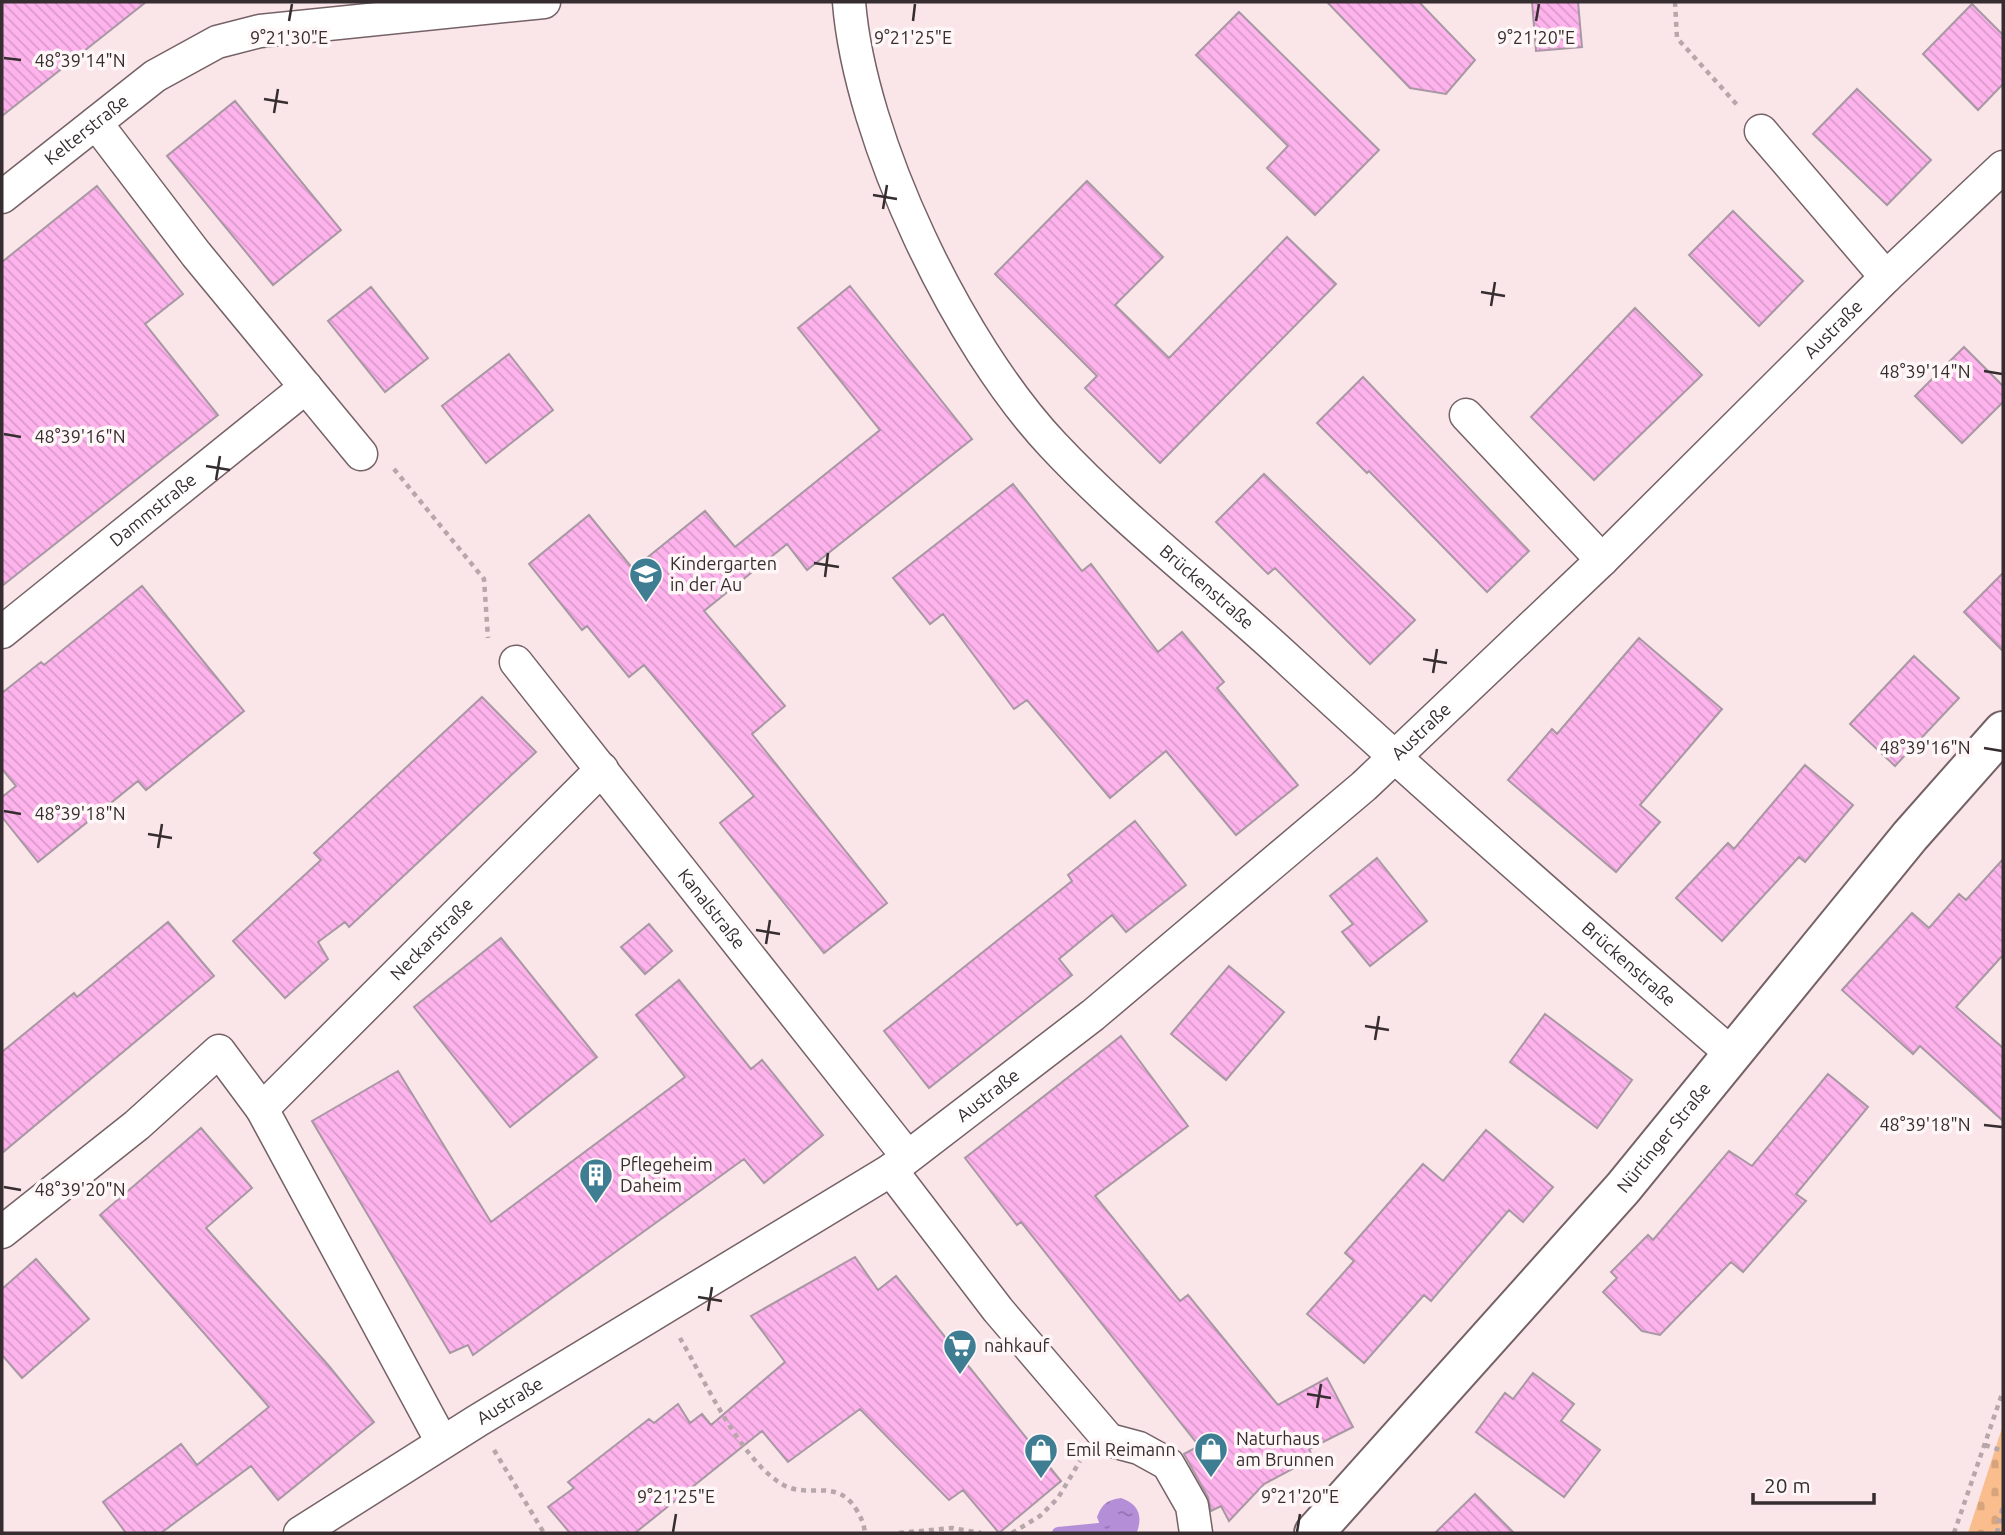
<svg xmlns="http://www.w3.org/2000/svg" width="2005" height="1535" viewBox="0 0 2005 1535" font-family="Ubuntu,sans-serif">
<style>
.cemetery{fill:url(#cemetery-stones)}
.water{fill:url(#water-ripples)}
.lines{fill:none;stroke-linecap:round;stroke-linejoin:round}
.stream{stroke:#b48ed7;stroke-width:12}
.building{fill:url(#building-back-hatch);stroke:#a898a3;stroke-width:2}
.minor-casing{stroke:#756266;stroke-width:35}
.tertiary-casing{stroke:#756266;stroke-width:42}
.path{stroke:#b7a7aa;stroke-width:4.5;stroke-dasharray:5 5;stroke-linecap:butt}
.minor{stroke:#fff;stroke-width:32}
.tertiary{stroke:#fff;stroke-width:38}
.ticks{fill:none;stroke:#352d2f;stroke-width:2.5}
.labels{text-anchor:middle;stroke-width:7;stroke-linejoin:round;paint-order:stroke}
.street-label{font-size:18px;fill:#352d2f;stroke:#fff6f7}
.poi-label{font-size:18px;fill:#352d2f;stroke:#fff6f7;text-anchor:start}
.ticks-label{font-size:18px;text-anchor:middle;fill:#352d2f;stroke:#fff6f7;stroke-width:7;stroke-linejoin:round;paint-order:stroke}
</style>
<defs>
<pattern id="cemetery-stones" width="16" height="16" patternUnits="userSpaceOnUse" patternTransform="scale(1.75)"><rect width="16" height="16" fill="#fabe8e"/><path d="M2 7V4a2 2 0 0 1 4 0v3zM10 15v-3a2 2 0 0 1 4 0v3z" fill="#d7a47b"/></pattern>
<pattern id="water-ripples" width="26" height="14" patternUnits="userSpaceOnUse" patternTransform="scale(1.75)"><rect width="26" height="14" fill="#b48ed7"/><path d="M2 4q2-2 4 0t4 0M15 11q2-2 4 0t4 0" fill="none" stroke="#9374af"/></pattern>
<pattern id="building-back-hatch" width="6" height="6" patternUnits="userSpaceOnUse" patternTransform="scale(1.75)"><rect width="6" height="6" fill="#feb3ec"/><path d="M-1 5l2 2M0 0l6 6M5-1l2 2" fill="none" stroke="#da9acb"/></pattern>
</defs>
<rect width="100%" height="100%" fill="#fae5e9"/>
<path class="cemetery" d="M2003 1425V1533H1968Z"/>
<path class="water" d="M1121 1498C1138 1504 1143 1515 1137 1532L1103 1533 1097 1517C1102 1504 1107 1500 1121 1498Z"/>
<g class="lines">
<path class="stream" d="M1058 1533 1099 1529"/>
</g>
<path class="building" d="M2 2H146L2 116Z
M1327 2H1419L1475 60 1446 94 1410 88Z
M1532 2H1578L1582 47 1536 51Z
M1972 4 2003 35V84L1978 110 1923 54Z
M1239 12 1379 150 1315 215 1267 168 1288 146 1196 55Z
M1857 89 1931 160 1887 205 1813 134Z
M235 101 341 230 273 285 167 156Z
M1087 181 1163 257 1115 305 1169 358 1287 237 1336 284 1160 463 1085 388 1097 376 995 274Z
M97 186 183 294 145 324 218 415 2 586V262Z
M1733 211 1803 281 1759 326 1689 255Z
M850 286 972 439 807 570 787 544 704 611 785 706 752 734 887 903 824 953 720 823 754 796 644 665 629 677 587 626 582 630 529 564 589 515 633 569 705 511 735 547 880 430 798 328Z
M371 287 428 358 385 392 328 321Z
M1635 308 1702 375 1594 480 1531 417Z
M1964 347 2003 386V402L1962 443 1915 396Z
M509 354 553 410 486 463 442 406Z
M1363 377 1529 551 1487 592 1369 471 1367 473 1317 423Z
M1264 474 1415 620 1370 664 1275 568 1268 574 1216 522Z
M1013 484 1082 571 1091 564 1158 652 1182 632 1224 682 1217 688 1298 785 1236 835 1166 751 1110 798 1027 700 1014 709 943 614 930 624 893 578Z
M2003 573V651L1964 612Z
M142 586 244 711 146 790 138 781 38 862 2 817V797L16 786 2 769V693L41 662 44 665Z
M1639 638 1722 709 1640 805 1660 822 1616 872 1508 780 1552 729 1557 734Z
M1914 656 1959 698 1895 766 1850 724Z
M482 697 536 752 349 927 345 922 318 942 328 959 285 998 233 941 321 860 314 853Z
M1805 765 1853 805 1805 862 1799 857 1722 941 1676 898 1728 843 1734 849Z
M1135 821 1186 885 1126 932 1112 915 1059 959 1072 975 929 1088 884 1031 1072 881 1068 875Z
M1377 858 1427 921 1370 966 1342 932 1353 924 1330 896Z
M2003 859V955L1956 1007 2003 1048V1121L1920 1046 1913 1054 1842 990 1912 913 1929 928 1959 894 1966 900Z
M168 922 214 976 2 1153V1052L74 993 77 997Z
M649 924 672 951 645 974 621 947Z
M501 938 597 1057 510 1127 414 1007Z
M1229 966 1284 1012 1226 1080 1171 1034Z
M679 980 751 1069 762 1060 823 1135 764 1183 744 1159 473 1355 468 1345 450 1353 312 1121 398 1071 491 1222 685 1077 636 1015Z
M1545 1014 1632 1080 1597 1128 1510 1062Z
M1121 1036 1188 1126 1095 1196 1180 1301 1188 1295 1278 1405 1327 1378 1353 1427 1309 1449 1313 1458 1264 1484 1229 1521 1221 1506 1211 1511 1208 1497 1184 1454 1199 1446 1021 1222 1017 1225 965 1158Z
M1828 1074 1868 1107 1796 1194 1806 1201 1743 1272 1731 1262 1660 1335 1642 1331 1603 1292 1617 1278 1611 1272 1648 1235 1653 1240 1729 1151 1752 1166Z
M201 1128 252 1188 206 1228 329 1366 374 1422 278 1500 251 1466 161 1533H126L103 1502 181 1444 197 1465 269 1407 100 1215Z
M1486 1130 1553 1187 1523 1222 1509 1210 1431 1301 1424 1295 1364 1363 1307 1314 1354 1261 1345 1253 1423 1164 1443 1181Z
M855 1257 878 1290 896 1276 1061 1481 999 1533 963 1490 949 1500 860 1409 788 1462 762 1431 635 1533H570L548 1507 574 1488 568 1482 649 1419 654 1423 678 1404 690 1423 702 1414 711 1425 785 1362 751 1316Z
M36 1259 89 1319 22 1378 2 1355V1289Z
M1533 1373 1574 1404 1561 1421 1600 1450 1564 1497 1476 1432 1505 1393 1513 1399Z
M1475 1494 1514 1533H1435Z"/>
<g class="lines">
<g class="minor-casing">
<g id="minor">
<path id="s1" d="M849 2C860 140 958 344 1053 445 1127 524 1214 590 1293 664 1437 797 1584 926 1732 1054"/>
<path d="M96 123 196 254 361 454"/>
<path d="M1761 131 1886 277"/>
<path id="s2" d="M2 197 155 76 217 42 260 31 544 2"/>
<path d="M1466 415 1602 560"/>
<path id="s3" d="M2 632 306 387"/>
<path id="s4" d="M516 662 907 1156"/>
<path d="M262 1109 442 1442"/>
<path d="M891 1170 998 1310 1109 1440 1139 1448 1168 1464 1192 1506 1196 1533"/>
<path id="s5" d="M2 1232 137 1125 219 1051 262 1109 602 769"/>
<path id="s6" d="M300 1533 477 1421 891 1170 1093 1015 1364 786 1602 560 1886 277 2003 167"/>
</g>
</g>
<g class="tertiary-casing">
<g id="tertiary">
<path id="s7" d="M1314 1533 1623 1188 1910 836 2003 731"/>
</g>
</g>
<path class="path" d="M1675 2 1677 38 1739 107
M394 469 484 579 488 638
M680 1338C705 1381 738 1455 780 1483 807 1501 835 1476 856 1509 861 1517 864 1524 865 1533
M1985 1445 2003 1451
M494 1450 544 1533
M899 1533 952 1528 981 1533
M1012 1533 1040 1516 1058 1498 1080 1461
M1954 1533 2003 1391
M1997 1533 2003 1505"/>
<use href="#minor" class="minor"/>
<use href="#tertiary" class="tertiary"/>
</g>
<path class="ticks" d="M289 21 292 4M913 21 915 4M1536 21 1539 4M4 58 21 60M264 99 288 103M274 113 278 89M873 195 897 199M883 209 887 185M1481 292 1505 296M1491 306 1495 282M1984 371 2002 374M4 434 21 437M206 466 230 470M216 480 220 456M814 563 839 567M825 577 828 553M1423 659 1447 663M1433 673 1437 649M1984 748 2002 751M4 811 21 814M148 834 172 838M158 848 162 824M756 930 780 934M766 944 770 920M1365 1026 1389 1030M1375 1040 1379 1016M1984 1125 2002 1127M4 1187 21 1190M698 1297 722 1301M708 1311 712 1287M1307 1394 1331 1398M1317 1408 1321 1384M673 1532 676 1514M1297 1532 1300 1514"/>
<defs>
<g id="school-pin" transform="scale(1.75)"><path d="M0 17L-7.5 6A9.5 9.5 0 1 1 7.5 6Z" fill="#3f7d93" stroke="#fff6f7"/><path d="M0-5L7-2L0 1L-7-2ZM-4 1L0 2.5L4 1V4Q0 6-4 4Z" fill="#fff"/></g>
<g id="building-pin" transform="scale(1.75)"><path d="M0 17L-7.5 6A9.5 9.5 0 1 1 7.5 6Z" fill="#3f7d93" stroke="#fff6f7"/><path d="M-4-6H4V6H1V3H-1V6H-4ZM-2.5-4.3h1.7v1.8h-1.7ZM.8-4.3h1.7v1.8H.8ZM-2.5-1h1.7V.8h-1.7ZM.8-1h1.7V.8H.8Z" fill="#fff"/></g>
<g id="supermarket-pin" transform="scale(1.75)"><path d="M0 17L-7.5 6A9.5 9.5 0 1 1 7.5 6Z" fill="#3f7d93" stroke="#fff6f7"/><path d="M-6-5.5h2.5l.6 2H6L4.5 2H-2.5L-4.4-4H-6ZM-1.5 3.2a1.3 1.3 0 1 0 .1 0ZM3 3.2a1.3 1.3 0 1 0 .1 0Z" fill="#fff"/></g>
<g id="shop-pin" transform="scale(1.75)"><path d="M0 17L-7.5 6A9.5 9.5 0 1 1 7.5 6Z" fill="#3f7d93" stroke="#fff6f7"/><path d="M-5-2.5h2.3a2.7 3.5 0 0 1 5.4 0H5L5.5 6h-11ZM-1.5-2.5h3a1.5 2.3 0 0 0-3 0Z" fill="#fff"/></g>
</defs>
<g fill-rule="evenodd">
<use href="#school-pin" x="646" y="574"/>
<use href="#building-pin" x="596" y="1175"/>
<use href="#supermarket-pin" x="960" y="1346"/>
<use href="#shop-pin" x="1211" y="1449"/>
<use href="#shop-pin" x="1041" y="1450"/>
</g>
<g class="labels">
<g class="street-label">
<text dy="6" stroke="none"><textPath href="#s2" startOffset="108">Kelterstraße</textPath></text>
<text dy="6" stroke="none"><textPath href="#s6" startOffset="1958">Austraße</textPath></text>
<text dy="6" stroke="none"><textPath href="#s3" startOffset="194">Dammstraße</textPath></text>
<text dy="6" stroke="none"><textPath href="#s1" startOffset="704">Brückenstraße</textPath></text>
<text dy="6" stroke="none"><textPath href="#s6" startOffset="1382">Austraße</textPath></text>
<text dy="6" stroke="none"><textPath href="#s4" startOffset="315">Kanalstraße</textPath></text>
<text dy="6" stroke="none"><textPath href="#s5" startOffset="595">Neckarstraße</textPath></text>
<text dy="6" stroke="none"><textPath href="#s1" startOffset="1270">Brückenstraße</textPath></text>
<text dy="6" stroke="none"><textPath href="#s6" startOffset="816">Austraße</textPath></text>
<text dy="6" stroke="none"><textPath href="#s7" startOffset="528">Nürtinger Straße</textPath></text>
<text dy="6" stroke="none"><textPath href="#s6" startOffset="248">Austraße</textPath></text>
</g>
<g class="poi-label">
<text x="670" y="570">Kindergarten<tspan x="670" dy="21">in der Au</tspan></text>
<text x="620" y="1171">Pflegeheim<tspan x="620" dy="21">Daheim</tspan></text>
<text x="984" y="1352">nahkauf</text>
<text x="1236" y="1445">Naturhaus<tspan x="1236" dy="21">am Brunnen</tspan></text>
<text x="1066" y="1456">Emil Reimann</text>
</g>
</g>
<g class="ticks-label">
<text x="289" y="44">9°21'30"E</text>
<text x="913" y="44">9°21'25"E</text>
<text x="1536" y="44">9°21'20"E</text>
<text x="80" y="67">48°39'14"N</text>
<text x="1925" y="378">48°39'14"N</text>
<text x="80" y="443">48°39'16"N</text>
<text x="1925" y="754">48°39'16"N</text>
<text x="80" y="820">48°39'18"N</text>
<text x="1925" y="1131">48°39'18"N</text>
<text x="80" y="1196">48°39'20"N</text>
<text x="676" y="1503">9°21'25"E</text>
<text x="1300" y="1503">9°21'20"E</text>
</g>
<rect width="2005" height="1535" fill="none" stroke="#352d2f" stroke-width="7"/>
<path d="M1753 1493v10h121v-10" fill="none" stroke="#352d2f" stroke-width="3.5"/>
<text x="1764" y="1493" font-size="21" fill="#352d2f" stroke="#fff6f7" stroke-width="5" paint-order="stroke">20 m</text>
</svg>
